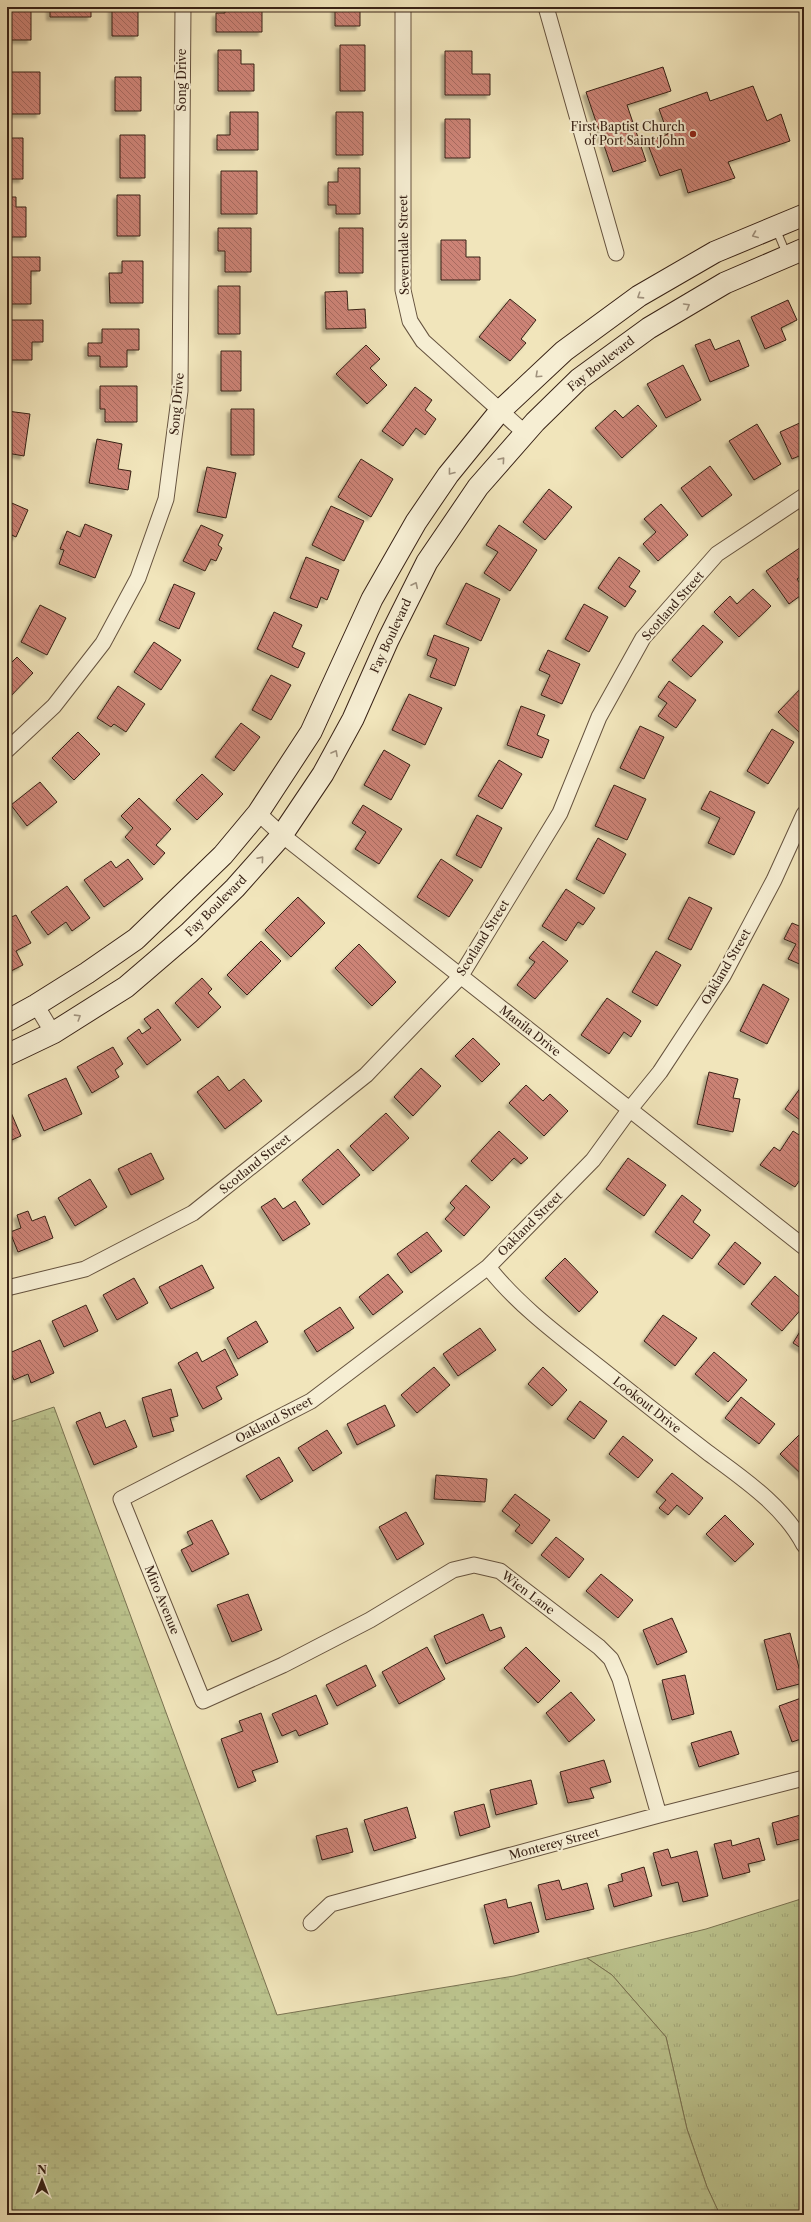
<svg xmlns="http://www.w3.org/2000/svg" width="811" height="2222" viewBox="0 0 811 2222" font-family="'Libre Caslon Text',serif">
<style>
.grass{fill:url(#grass-tufts);stroke:#7a7352}
.wetland{fill:url(#wetland-marsh);stroke:#7a7352}
.building{fill:url(#building-back-hatch);stroke:#382216;filter:url(#shadow)}
.lines{fill:none;stroke-linecap:round;stroke-linejoin:round}
.lane-casing{stroke:#66533f;stroke-width:9}
.street-casing{stroke:#66533f;stroke-width:17}
.secondary-casing{stroke:#382216;stroke-width:23}
.lane{stroke:#f6eed3;stroke-width:7}
.street{stroke:#f6eed3;stroke-width:15}
.secondary{stroke:#f6eed3;stroke-width:21}
.oneway{stroke:#a0927e}
.poi-dot{fill:#8f2418;stroke:#f6eed3;stroke-width:1.5}
.labels{text-anchor:middle;stroke-width:4;stroke-linejoin:round;paint-order:stroke}
.street-label{font-size:12px;fill:#382216;stroke:#f6eed3}
.poi-label{font-size:12px;fill:#382216;stroke:#f6eed3;text-anchor:end}
</style>
<defs>
<pattern id="grass-tufts" width="24" height="20" patternUnits="userSpaceOnUse"><rect width="24" height="20" fill="#bcc48e"/><path d="M3 7l-1-3M5 7V3M7 7l1-3M15 17l-1-3M17 17v-4M19 17l1-3" fill="none" stroke="#a2a87a"/></pattern>
<pattern id="wetland-marsh" width="20" height="14" patternUnits="userSpaceOnUse"><rect width="20" height="14" fill="#bcc48e"/><path d="M1 5h8M5 5V1M11 12h8M15 12V8" fill="none" stroke="#a2a87a"/></pattern>
<pattern id="building-back-hatch" width="6" height="6" patternUnits="userSpaceOnUse"><rect width="6" height="6" fill="#cc8376"/><path d="M-1 5l2 2M0 0l6 6M5-1l2 2" fill="none" stroke="#a76b60"/></pattern>
<filter id="shadow"><feDropShadow dx="-3.5" dy="3.5" stdDeviation="1" flood-color="#0004"/></filter>
</defs>
<rect width="100%" height="100%" fill="#f1e5bb"/>
<filter id="stains"><feTurbulence type="fractalNoise" baseFrequency=".005" numOctaves="4"/><feColorMatrix values="0 0 0 0 .2 0 0 0 0 .09 0 0 0 0 .02 0 0 0 .5 -.17"/></filter>
<radialGradient id="worn" r=".72"><stop offset=".6" stop-color="#630" stop-opacity="0"/><stop offset="1" stop-color="#630" stop-opacity=".3"/></radialGradient>
<path class="grass" d="M804 1898V2215H720L707 2187 687 2129 666 2037 612 1975 587 1958 706 1929Z"/>
<path class="wetland" d="M54 1407 277 2015 514 1976 587 1958 612 1975 666 2037 687 2129 707 2187 720 2215H7V1423Z"/>
<path class="building" d="M14 7H31V40H7V11H14Z
M50 7H91V17H50Z
M112 7H138V36H112Z
M225 7H262V32H216V13H225Z
M335 7H360V26H335Z
M340 45H365V91H340Z
M218 50H241V64H254V91H218Z
M445 51H472V74H490V95H445Z
M663 67 671 91 627 105 646 161 613 172 586 92Z
M7 72H40V114H8Z
M115 77H141V111H115Z
M753 86 767 121 781 114 790 141 728 162 735 178 688 193 681 169 660 176 647 142 668 134 659 109 707 92 710 101Z
M230 112H258V150H217V135H230Z
M336 112H363V155H336Z
M445 119H470V158H445Z
M120 135H145V178H120Z
M7 138H23V179H7Z
M338 168H360V214H336V205H328V182H338Z
M221 171H257V214H221Z
M117 195H140V236H117Z
M7 197H16V207H26V237H7Z
M218 228H251V272H225V251H218Z
M339 228H363V273H339Z
M441 240H466V257H480V280H441Z
M7 257H40V271H31V304H7Z
M122 261H143V303H110L109 273H122Z
M218 286H240V334H218Z
M347 291 348 310 365 309 366 328 326 329 325 292Z
M510 299 536 320 521 339 526 343 510 361 479 337Z
M788 300 797 320 781 328 786 340 765 349 751 317Z
M7 320H43V342H32V360H7Z
M102 329H139V350H127V367H100V356H88V343H102Z
M710 339 715 350 739 340 749 366 710 382 695 345Z
M366 345 380 359 370 368 387 385 367 404 336 374Z
M221 351H241V391H221Z
M683 365 701 400 666 418 647 384Z
M100 386H137V422H105V409H100Z
M415 387 432 400 425 410 436 419 425 435 416 428 403 446 382 431Z
M638 405 657 426 622 458 595 428 615 410 623 418Z
M231 409H254V455H231Z
M7 411 30 414 24 456 7 453Z
M804 421V454L792 459 780 432Z
M757 424 781 464 754 480 729 441Z
M97 439 122 444 118 469 131 471 128 490 89 483Z
M361 459 393 479 371 517 338 497Z
M710 466 732 495 702 517 681 488Z
M207 467 236 473 226 518 197 512Z
M549 489 572 507 545 540 523 522Z
M7 501 28 510 16 537 7 533Z
M661 504 688 535 658 561 643 544 656 532 644 519Z
M331 506 364 521 344 561 312 545Z
M85 524 112 535 95 578 59 564 64 550 60 549 67 531 80 537Z
M201 525 223 535 218 545 222 548 216 561 211 559 205 571 183 561Z
M499 525 537 550 510 591 484 573 498 552 486 545Z
M801 547 804 551V574L797 579 804 589V593L789 604 766 571Z
M306 557 339 570 327 600 321 597 317 608 290 598Z
M619 557 640 571 629 587 636 591 625 607 598 588Z
M466 583 500 599 481 641 446 624Z
M174 584 195 593 179 629 159 620Z
M753 589 771 606 739 637 714 612 730 596 737 604Z
M584 604 608 617 589 652 565 639Z
M40 605 66 618 47 655 21 642Z
M274 612 302 625 292 647 305 653 298 668 257 649Z
M703 625 723 642 691 677 672 660Z
M434 635 469 648 455 686 430 677 437 659 427 655Z
M154 642 181 660 161 690 134 672Z
M548 650 580 664 562 704 541 695 550 675 539 670Z
M17 657 33 673 7 700V667Z
M271 675 291 685 271 720 252 710Z
M669 681 696 700 676 728 658 716 667 703 658 697Z
M804 685V733L802 735 778 712Z
M118 686 145 704 126 732 114 724 111 727 97 718Z
M409 694 442 708 425 745 392 730Z
M521 706 545 715 537 735 549 740 542 758 507 745Z
M241 723 260 737 234 771 215 757Z
M640 726 664 737 644 779 620 768Z
M772 729 794 742 768 784 747 771Z
M78 732 100 754 74 780 52 758Z
M384 750 410 765 391 800 364 785Z
M499 760 522 774 502 809 478 796Z
M202 774 223 794 197 820 176 800Z
M40 782 57 802 27 826 11 805Z
M614 785 646 799 627 840 595 826Z
M710 791 755 812 734 855 708 843 720 818 701 809Z
M139 798 171 829 156 845 165 853 154 865 125 837 133 828 121 816Z
M363 805 402 829 379 864 355 849 366 832 352 823Z
M477 815 502 828 481 868 456 855Z
M598 838 626 854 604 894 576 879Z
M128 859 143 879 104 907 84 880 111 861 116 868Z
M441 859 473 880 449 917 417 897Z
M67 886 90 918 72 931 66 922 48 935 31 912Z
M566 889 595 908 583 925 578 922 566 941 542 926Z
M298 897 325 923 291 957 265 930Z
M689 897 712 908 691 950 668 939Z
M16 915 31 943 16 951 23 965 7 973V919Z
M792 923 804 928V966L788 959 796 944 784 939Z
M261 941 281 961 247 995 227 975Z
M543 941 568 961 535 999 517 985 535 962 529 958Z
M359 944 396 982 372 1006 335 968Z
M656 951 681 965 657 1006 632 992Z
M202 978 212 989 208 993 221 1007 198 1028 175 1003Z
M763 984 789 999 767 1044 740 1031Z
M607 998 641 1021 631 1037 624 1032 609 1054 581 1035Z
M158 1009 181 1040 147 1065 127 1038 139 1029 142 1034 151 1028 144 1019Z
M473 1038 500 1064 482 1082 455 1056Z
M113 1047 123 1064 115 1070 119 1077 92 1093 77 1067Z
M421 1068 441 1086 413 1116 394 1097Z
M709 1072 738 1079 733 1098 740 1099 733 1132 697 1124Z
M218 1076 229 1091 244 1079 262 1101 225 1129 197 1092Z
M66 1078 82 1114 44 1131 28 1095Z
M804 1083V1123L785 1109Z
M526 1085 543 1101 550 1094 568 1111 544 1136 509 1103Z
M7 1103 21 1136 7 1142Z
M386 1113 409 1138 373 1171 350 1146Z
M499 1131 528 1158 521 1164 514 1158 492 1181 471 1161Z
M793 1131 804 1138 802 1165 804 1174 795 1187 760 1165 774 1147 780 1151Z
M338 1149 360 1175 323 1205 302 1180Z
M151 1153 164 1179 131 1195 118 1169Z
M628 1158 666 1185 644 1216 606 1189Z
M90 1179 107 1207 75 1226 58 1198Z
M466 1185 490 1207 464 1236 445 1219 455 1208 450 1203Z
M682 1195 701 1210 693 1222 710 1235 692 1259 655 1232Z
M275 1198 283 1209 295 1201 310 1224 283 1241 261 1207Z
M28 1211 32 1221 45 1216 53 1238 18 1252 10 1232 21 1228 17 1215Z
M427 1232 442 1251 411 1273 397 1254Z
M735 1242 761 1263 744 1285 718 1264Z
M565 1258 598 1292 579 1312 545 1278Z
M202 1265 214 1288 171 1309 159 1287Z
M388 1274 403 1292 373 1315 359 1297Z
M775 1276 804 1301V1306L782 1331 751 1304Z
M134 1278 148 1303 117 1320 103 1295Z
M86 1305 98 1331 64 1347 52 1321Z
M340 1307 354 1328 317 1352 304 1331Z
M663 1315 697 1338 675 1366 644 1341Z
M256 1321 268 1342 238 1359 227 1338Z
M804 1325V1350L793 1343Z
M480 1328 496 1350 458 1376 443 1354Z
M40 1340 54 1373 31 1383 28 1374 14 1380 7 1365V1354Z
M225 1349 238 1375 216 1387 222 1399 203 1409 178 1363 197 1352 202 1362Z
M714 1352 747 1380 728 1402 695 1374Z
M434 1367 450 1385 417 1413 401 1395Z
M543 1367 567 1390 552 1406 528 1384Z
M171 1389 178 1416 170 1418 174 1431 153 1437 142 1398Z
M741 1397 775 1424 759 1444 725 1418Z
M580 1401 607 1421 594 1439 567 1419Z
M385 1405 395 1426 357 1445 347 1424Z
M100 1412 106 1428 125 1420 137 1447 94 1465 76 1422Z
M327 1430 342 1453 313 1471 298 1448Z
M800 1434 804 1438V1477L780 1454Z
M623 1436 653 1460 638 1478 609 1454Z
M279 1457 293 1481 261 1500 246 1476Z
M672 1473 703 1498 689 1515 677 1505 668 1515 659 1508 666 1500 656 1492Z
M436 1475 487 1479 485 1502 434 1499Z
M515 1494 550 1520 532 1544 515 1531 520 1525 502 1511Z
M406 1512 424 1544 397 1560 379 1527Z
M725 1515 754 1544 735 1562 706 1534Z
M212 1520 229 1554 192 1572 181 1550 193 1544 187 1532Z
M556 1537 584 1559 569 1578 541 1555Z
M601 1574 633 1600 618 1618 586 1591Z
M248 1594 262 1630 232 1642 217 1605Z
M483 1614 490 1631 501 1627 505 1637 446 1664 434 1636Z
M672 1618 687 1652 657 1665 643 1630Z
M790 1633 803 1683 777 1690 764 1640Z
M427 1647 445 1679 399 1704 382 1672Z
M526 1647 560 1681 538 1703 504 1668Z
M366 1665 376 1686 337 1706 326 1685Z
M685 1675 694 1714 672 1720 662 1680Z
M571 1692 595 1720 569 1742 546 1713Z
M316 1695 328 1724 299 1736 296 1730 282 1736 272 1714Z
M804 1697V1738L792 1742 779 1706Z
M261 1713 278 1762 252 1771 256 1781 238 1788 221 1739 243 1731 239 1721Z
M731 1731 739 1754 699 1767 691 1743Z
M604 1760 611 1782 590 1788 594 1798 568 1803 560 1772Z
M531 1780 537 1804 496 1815 490 1790Z
M484 1804 490 1827 460 1836 454 1812Z
M407 1807 416 1838 374 1851 364 1820Z
M804 1814V1838L777 1845 772 1823Z
M347 1828 353 1852 322 1860 316 1836Z
M759 1838 765 1860 748 1864 750 1872 723 1879 714 1844 731 1840 732 1846Z
M668 1849 671 1858 697 1851 708 1896 683 1902 678 1882 662 1886 653 1853Z
M644 1867 652 1896 614 1907 608 1885 623 1881 621 1874Z
M559 1880 562 1890 587 1883 594 1909 546 1920 538 1885Z
M506 1899 508 1908 531 1902 539 1932 494 1944 484 1905Z"/>
<g class="lines">
<g class="lane-casing">
<path id="lane" d="M776 229 787 255"/>
</g>
<g class="street-casing">
<path id="street" d="M403 7V290L410 321 423 341 525 433
M546 7 616 253
M7 750 54 706 103 643 138 578 166 499 180 391 183 7
M258 813 282 835 804 1247
M36 1005 53 1033
M488 1267C518 1305 557 1334 595 1364 632 1393 669 1423 707 1452 742 1478 783 1505 804 1545
M7 1288 85 1269 193 1213 366 1075 460 977 560 813 599 717 643 638 717 554 804 496
M659 1815 620 1679 611 1659 599 1647 500 1571 474 1565 453 1570 370 1620 283 1665 203 1701 121 1499 311 1401 488 1267 593 1160 630 1109 660 1072 723 976 774 880 804 814
M311 1923 331 1904 659 1815 804 1778"/>
</g>
<g class="secondary-casing">
<path id="secondary" d="M7 1021 36 1005 87 973 136 939 223 855 258 813 311 732 372 599 416 522 448 475 500 411 564 351 639 296 715 252 804 215
M7 1055 53 1033 126 987 189 933 235 888 282 835 323 774 353 719 388 640 427 562 478 487 535 422 579 379 649 328 725 283 804 249"/>
</g>
<use href="#lane" class="lane"/>
<use href="#street" class="street"/>
<use href="#secondary" class="secondary"/>
</g>
<defs><path id="oneway-chevron" d="M-2-3.5L2.5 0L-2 3.5" fill="none" stroke-width="1.6" stroke-linecap="round" stroke-linejoin="round"/></defs>
<g class="oneway">
<use href="#oneway-chevron" transform="translate(755 235) rotate(158)"/>
<use href="#oneway-chevron" transform="translate(640 296) rotate(147)"/>
<use href="#oneway-chevron" transform="translate(687 306) rotate(-30)"/>
<use href="#oneway-chevron" transform="translate(538 375) rotate(137)"/>
<use href="#oneway-chevron" transform="translate(502 460) rotate(-49)"/>
<use href="#oneway-chevron" transform="translate(451 472) rotate(128)"/>
<use href="#oneway-chevron" transform="translate(415 585) rotate(-64)"/>
<use href="#oneway-chevron" transform="translate(335 753) rotate(-61)"/>
<use href="#oneway-chevron" transform="translate(261 859) rotate(-49)"/>
<use href="#oneway-chevron" transform="translate(78 1017) rotate(-32)"/>
</g>
<circle class="poi-dot" cx="693" cy="134" r="4"/>
<g class="labels">
<g class="street-label">
<text transform="translate(182 80) rotate(-90)" y="4">Song Drive</text>
<text transform="translate(404 245) rotate(-91)" y="4">Severndale Street</text>
<text transform="translate(601 364) rotate(-38)" y="4">Fay Boulevard</text>
<text transform="translate(177 404) rotate(-85)" y="4">Song Drive</text>
<text transform="translate(673 606) rotate(-49)" y="4">Scotland Street</text>
<text transform="translate(391 636) rotate(-65)" y="4">Fay Boulevard</text>
<text transform="translate(216 906) rotate(-45)" y="4">Fay Boulevard</text>
<text transform="translate(483 938) rotate(-58)" y="4">Scotland Street</text>
<text transform="translate(726 967) rotate(-60)" y="4">Oakland Street</text>
<text transform="translate(530 1031) rotate(38)" y="4">Manila Drive</text>
<text transform="translate(255 1164) rotate(-39)" y="4">Scotland Street</text>
<text transform="translate(530 1224) rotate(-45)" y="4">Oakland Street</text>
<text transform="translate(647 1405) rotate(38)" y="4">Lookout Drive</text>
<text transform="translate(274 1420) rotate(-28)" y="4">Oakland Street</text>
<text transform="translate(528 1593) rotate(37)" y="4">Wien Lane</text>
<text transform="translate(162 1600) rotate(68)" y="4">Miro Avenue</text>
<text transform="translate(554 1844) rotate(-15)" y="4">Monterey Street</text>
</g>
<g class="poi-label">
<text x="685" y="131">First Baptist Church<tspan x="685" dy="14">of Port Saint John</tspan></text>
</g>
</g>
<rect width="811" height="2222" fill="none" stroke="#f1e5bb" stroke-width="24"/>
<rect x="8" y="8" width="795" height="2206" fill="none" stroke="#382216" stroke-width="2"/>
<rect x="12" y="12" width="787" height="2198" fill="none" stroke="#382216"/>
<g transform="translate(42 2180)" stroke="#f6eed3" stroke-width="3" paint-order="stroke">
<path d="M0-3L7 15L0 10L-7 15Z" fill="#382216"/>
<text y="-6" font-size="11" font-weight="bold" text-anchor="middle" fill="#382216">N</text>
</g>
<rect width="100%" height="100%" filter="url(#stains)"/>
<rect width="100%" height="100%" fill="url(#worn)"/>
</svg>
